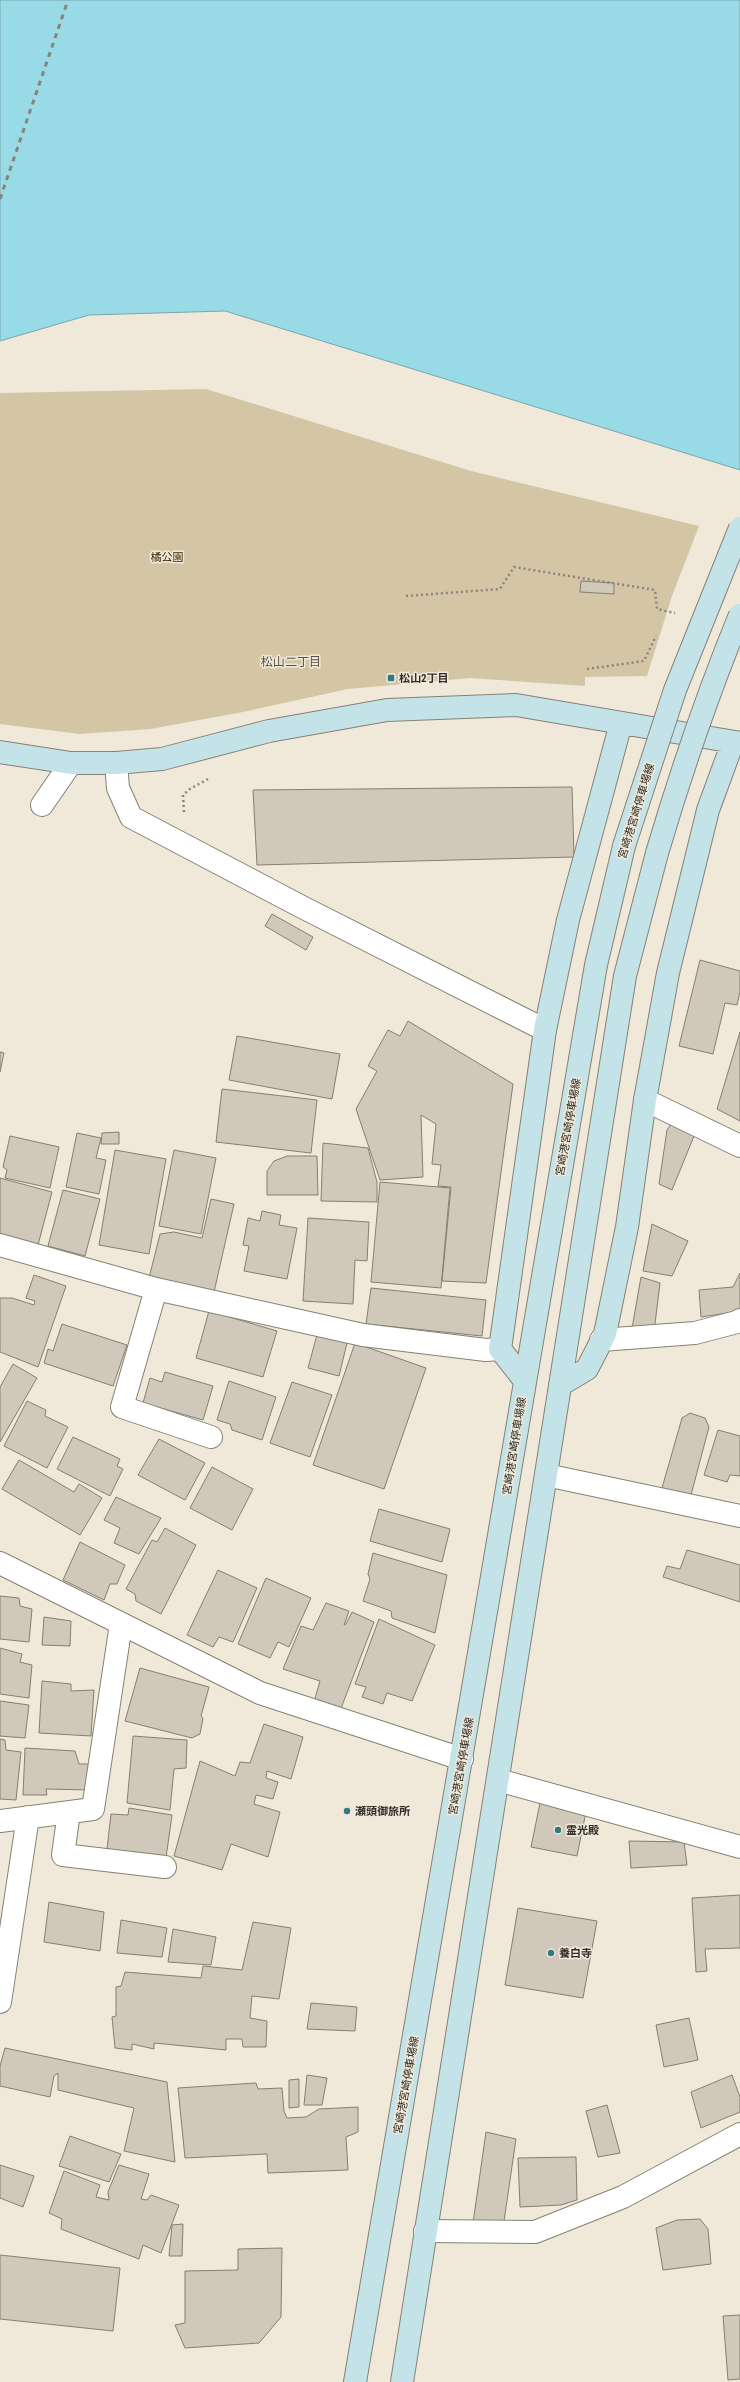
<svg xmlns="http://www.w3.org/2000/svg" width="740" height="2382" viewBox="0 0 740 2382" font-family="'Roboto Condensed','Noto Sans JP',sans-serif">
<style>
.green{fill:#d4c5a5}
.water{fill:#98dbe6;stroke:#79a7ad}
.building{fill:#d0c9bb;stroke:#857f71}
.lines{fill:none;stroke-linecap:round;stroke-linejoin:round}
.street-casing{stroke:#878173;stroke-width:24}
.secondary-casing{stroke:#878173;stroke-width:24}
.path{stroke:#8a857c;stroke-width:2.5;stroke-dasharray:2 3;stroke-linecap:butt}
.street{stroke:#fff;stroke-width:22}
.secondary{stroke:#c4e3e8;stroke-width:22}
.rail{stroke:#88847a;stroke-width:3;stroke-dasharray:5 5;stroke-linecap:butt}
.secondary-bridge-casing{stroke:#878173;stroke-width:24;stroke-linecap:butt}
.secondary-bridge{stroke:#c4e3e8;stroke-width:22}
.poi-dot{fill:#327984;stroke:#f0e9da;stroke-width:1.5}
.labels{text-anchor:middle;stroke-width:3;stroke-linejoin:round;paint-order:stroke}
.park-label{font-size:11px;fill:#3b2b02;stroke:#f0e9da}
.poi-label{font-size:11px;font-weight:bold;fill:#302d28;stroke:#f0e9da;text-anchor:start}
.street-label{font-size:11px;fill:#302d28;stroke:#f0e9da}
.neighbourhood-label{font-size:12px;fill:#575145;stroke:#f0e9da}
</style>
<rect width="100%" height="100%" fill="#f0e9da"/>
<path class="green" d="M206 389 471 471 699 526 672 596 647 676 585 677V686L470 678 348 689 243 712 151 729 80 734 0 724V393Z"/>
<path class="water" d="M0 0H740V470L225 311 89 315 0 341Z"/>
<path class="building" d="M581 581 614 583V594L580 592Z
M572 787 574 857 257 865 253 790Z
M272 914 313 937 306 950 265 926Z
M700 960 740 971V992L737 1005 725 1003 713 1054 679 1046Z
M408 1021 513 1084 486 1283 442 1281 451 1187 438 1186 441 1165 432 1164 436 1124 421 1115 423 1177 380 1180 356 1109 377 1071 368 1066 388 1030 400 1036Z
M740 1032V1121L717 1109Z
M237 1036 340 1054 332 1099 229 1080Z
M0 1052 4 1053 0 1072Z
M222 1089 317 1100 311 1153 216 1142Z
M671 1124 694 1136 672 1190 659 1184 667 1130Z
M119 1132V1144H101L102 1133Z
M77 1133 101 1138 96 1158 106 1160 99 1194 66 1187Z
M10 1136 59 1147 50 1188 5 1178 7 1170 3 1167Z
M323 1143 368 1148 377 1182V1202L321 1201Z
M115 1150 166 1159 149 1254 99 1245Z
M174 1150 216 1158 201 1234 159 1226Z
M287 1156H317L318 1195H267V1171L274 1161Z
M0 1178 52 1192 38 1245 0 1236Z
M380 1182 450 1188 441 1288 371 1282Z
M63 1190 100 1199 85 1256 48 1246Z
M211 1199 234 1204 214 1292 149 1278 160 1234 174 1232 202 1238Z
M262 1211 281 1215 279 1225 297 1228 287 1279 244 1271 249 1246 243 1245 248 1218 260 1221Z
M308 1218 369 1222 367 1261 355 1260 353 1304 303 1301Z
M652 1224 688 1241 672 1276 643 1271Z
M740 1273V1311L701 1317 699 1290 733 1287Z
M34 1275 66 1286 38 1367 0 1352V1298H12L34 1305 35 1301 26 1298Z
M641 1277 660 1283 654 1332 631 1334Z
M371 1288 486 1300 482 1336 366 1324Z
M209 1311 277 1331 263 1377 196 1358Z
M62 1324 127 1345 113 1386 44 1363 48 1349 53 1351Z
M318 1331 348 1339 339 1376 308 1368Z
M355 1343 426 1368 384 1489 313 1465Z
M13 1364 37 1378 0 1442V1387Z
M165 1372 213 1386 203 1420 143 1403 150 1378 162 1382Z
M229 1381 276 1397 262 1440 232 1430 230 1424 217 1420Z
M292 1382 332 1395 310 1457 270 1443Z
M27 1401 46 1410 45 1416 68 1427 47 1468 4 1446Z
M690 1413 705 1418 709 1427 691 1495 662 1488 682 1418Z
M718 1430 740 1436V1476L730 1475 727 1482 704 1475Z
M73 1437 120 1459 117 1466 123 1469 110 1496 57 1469Z
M159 1439 205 1463 185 1500 138 1475Z
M19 1460 74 1492 79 1484 102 1498 80 1535 2 1489Z
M212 1467 253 1489 232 1530 190 1508Z
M116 1497 161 1518 139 1554 114 1543 120 1528 104 1520Z
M379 1509 450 1529 442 1562 370 1541Z
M165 1528 196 1545 161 1614 136 1601 135 1594 126 1589 152 1540 157 1542Z
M80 1542 125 1565 117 1584H110L104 1600 63 1580Z
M687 1550 740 1565V1602L663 1577 667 1566 680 1569Z
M373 1553 447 1575 435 1633 392 1618 391 1611 363 1601 370 1579 368 1574Z
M218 1570 257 1588 233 1642 219 1637 213 1647 187 1635Z
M266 1578 311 1598 289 1647 278 1642 270 1658 238 1644Z
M0 1596 19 1598 20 1606 32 1609 29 1642 0 1639Z
M326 1603 349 1611 344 1625 346 1624 352 1612 374 1622 340 1711 314 1702 320 1681 283 1669 301 1626 313 1630Z
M44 1617 71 1621 70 1646 42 1645Z
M379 1619 435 1645 412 1701 387 1693 383 1704 362 1697 366 1687 355 1684Z
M0 1648 22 1654 20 1662 32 1665 29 1698 0 1694Z
M140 1668 209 1687 201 1716 203 1718 200 1734 192 1738 125 1721Z
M42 1681 71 1684V1691L94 1690 91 1736 39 1733Z
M0 1701 29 1705 25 1738 0 1736Z
M264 1724 303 1737 291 1779 267 1771 266 1778 278 1782 273 1799 256 1795 254 1804 280 1812 268 1857 231 1844 222 1870 174 1856 200 1761 235 1776 240 1762 250 1763Z
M133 1736 187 1740 186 1768 174 1769 170 1810 127 1803Z
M0 1739 5 1740 6 1750 21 1752 16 1800 0 1799Z
M25 1748 75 1751 79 1764H89V1790L46 1789 47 1795H23Z
M540 1803 586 1812 577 1856 531 1847Z
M129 1808 172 1815 165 1865 106 1858 111 1814 128 1815Z
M629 1841 684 1842 687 1865 631 1868Z
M740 1895V1948L705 1949 707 1971 696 1972 692 1898Z
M49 1902 104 1912 100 1951 44 1942Z
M518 1908 597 1921 583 1998 505 1985Z
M121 1920 167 1928 162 1957 117 1953Z
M253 1922 291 1928 279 1999 252 1996 250 2018 267 2021 266 2047H243L242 2039H226V2050L154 2043V2049L132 2044V2050L115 2048 112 2017 116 2016V1987L121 1986 125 1972 201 1978 203 1966 242 1970Z
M173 1929 216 1937 211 1965 168 1962Z
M311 2003 357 2007 355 2031 307 2029Z
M689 2018 698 2060 664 2067 656 2025Z
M5 2048 167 2082 175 2162 124 2151 134 2108 58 2090V2073L54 2076 50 2097 0 2086V2066Z
M307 2075 327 2078 322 2105H304Z
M732 2075 740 2097V2112L701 2128 691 2092Z
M299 2079V2107L289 2108V2080Z
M256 2083 258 2089 282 2088 284 2111 287 2118 306 2117 319 2109 358 2107V2132L346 2137 348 2170 268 2173 267 2154 185 2158 178 2088Z
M607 2105 620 2153 598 2157 586 2111Z
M486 2132 516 2139 503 2228 473 2223Z
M70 2136 121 2154 109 2182 59 2166Z
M576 2157 577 2200 561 2205 520 2207 518 2158Z
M0 2165 34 2176 23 2207 0 2198Z
M119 2165 149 2174 141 2199 147 2200 151 2195 179 2205 161 2253 143 2245 139 2259 61 2229 62 2219 49 2213 64 2171 100 2185 96 2197 109 2200 108 2192Z
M700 2219 708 2229 711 2264 663 2270 656 2228 677 2220Z
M183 2224 182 2256H169L172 2225Z
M282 2248 281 2317 259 2343 185 2348 175 2325 185 2323V2271L238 2270V2249Z
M0 2255 120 2268 113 2331 0 2319Z
M740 2315V2379L728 2380 723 2316Z"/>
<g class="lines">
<g class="street-casing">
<path id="street" d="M116 763 118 788 131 817 304 908 545 1030
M42 805 71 763
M645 1100 740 1146
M0 1245 156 1289 363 1335 486 1350 500 1349
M156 1289 122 1407 211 1437
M601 1340 695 1333 737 1322 740 1320
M546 1475 740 1516
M0 1563 260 1693 462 1759
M498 1780 740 1847
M69 1812 63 1855 165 1867
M0 1821 93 1809 121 1624
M0 2002 28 1817
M425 2231 535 2232 623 2197 740 2134"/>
</g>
<g class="secondary-casing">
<path id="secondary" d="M0 752 71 763H116L162 759 269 731 387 710 516 705 740 743
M525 1381 500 1349 545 1030 568 920 621 723
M560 1385 587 1369 605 1334 627 1227 645 1100 668 973 708 810 733 742
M355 2382 596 965 624 846
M402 2382 625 976 657 853"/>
</g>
<path class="path" d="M406 596 500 589 514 567 655 590 657 609 675 613
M587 669 644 661 656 636
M184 812 183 795 190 789 208 779"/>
<use href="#street" class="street"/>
<use href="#secondary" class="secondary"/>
<path class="rail" d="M0 199 68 0"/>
<g class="secondary-bridge-casing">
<path id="secondary-bridge" d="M624 846 675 690 740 528
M657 853C681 772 708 693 740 615"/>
</g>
<use href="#secondary-bridge" class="secondary-bridge"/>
</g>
<g class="poi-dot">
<rect x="387" y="674" width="8" height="8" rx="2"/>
<circle cx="347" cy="1811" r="4"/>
<circle cx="558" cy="1830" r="4"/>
<circle cx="551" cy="1953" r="4"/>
</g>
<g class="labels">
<g class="park-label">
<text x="167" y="561">橘公園</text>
</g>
<g class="poi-label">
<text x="399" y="682">松山2丁目</text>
<text x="355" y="1815">瀬頭御旅所</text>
<text x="566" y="1834">霊光殿</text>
<text x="559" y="1957">養白寺</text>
</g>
<g class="street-label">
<text transform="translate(636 811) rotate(-73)" y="4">宮崎港宮崎停車場線</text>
<text transform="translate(568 1127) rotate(-80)" y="4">宮崎港宮崎停車場線</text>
<text transform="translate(514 1446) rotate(-81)" y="4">宮崎港宮崎停車場線</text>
<text transform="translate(461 1766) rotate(-80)" y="4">宮崎港宮崎停車場線</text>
<text transform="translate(406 2085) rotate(-80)" y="4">宮崎港宮崎停車場線</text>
</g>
<g class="neighbourhood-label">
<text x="291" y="666">松山二丁目</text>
</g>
</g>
</svg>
